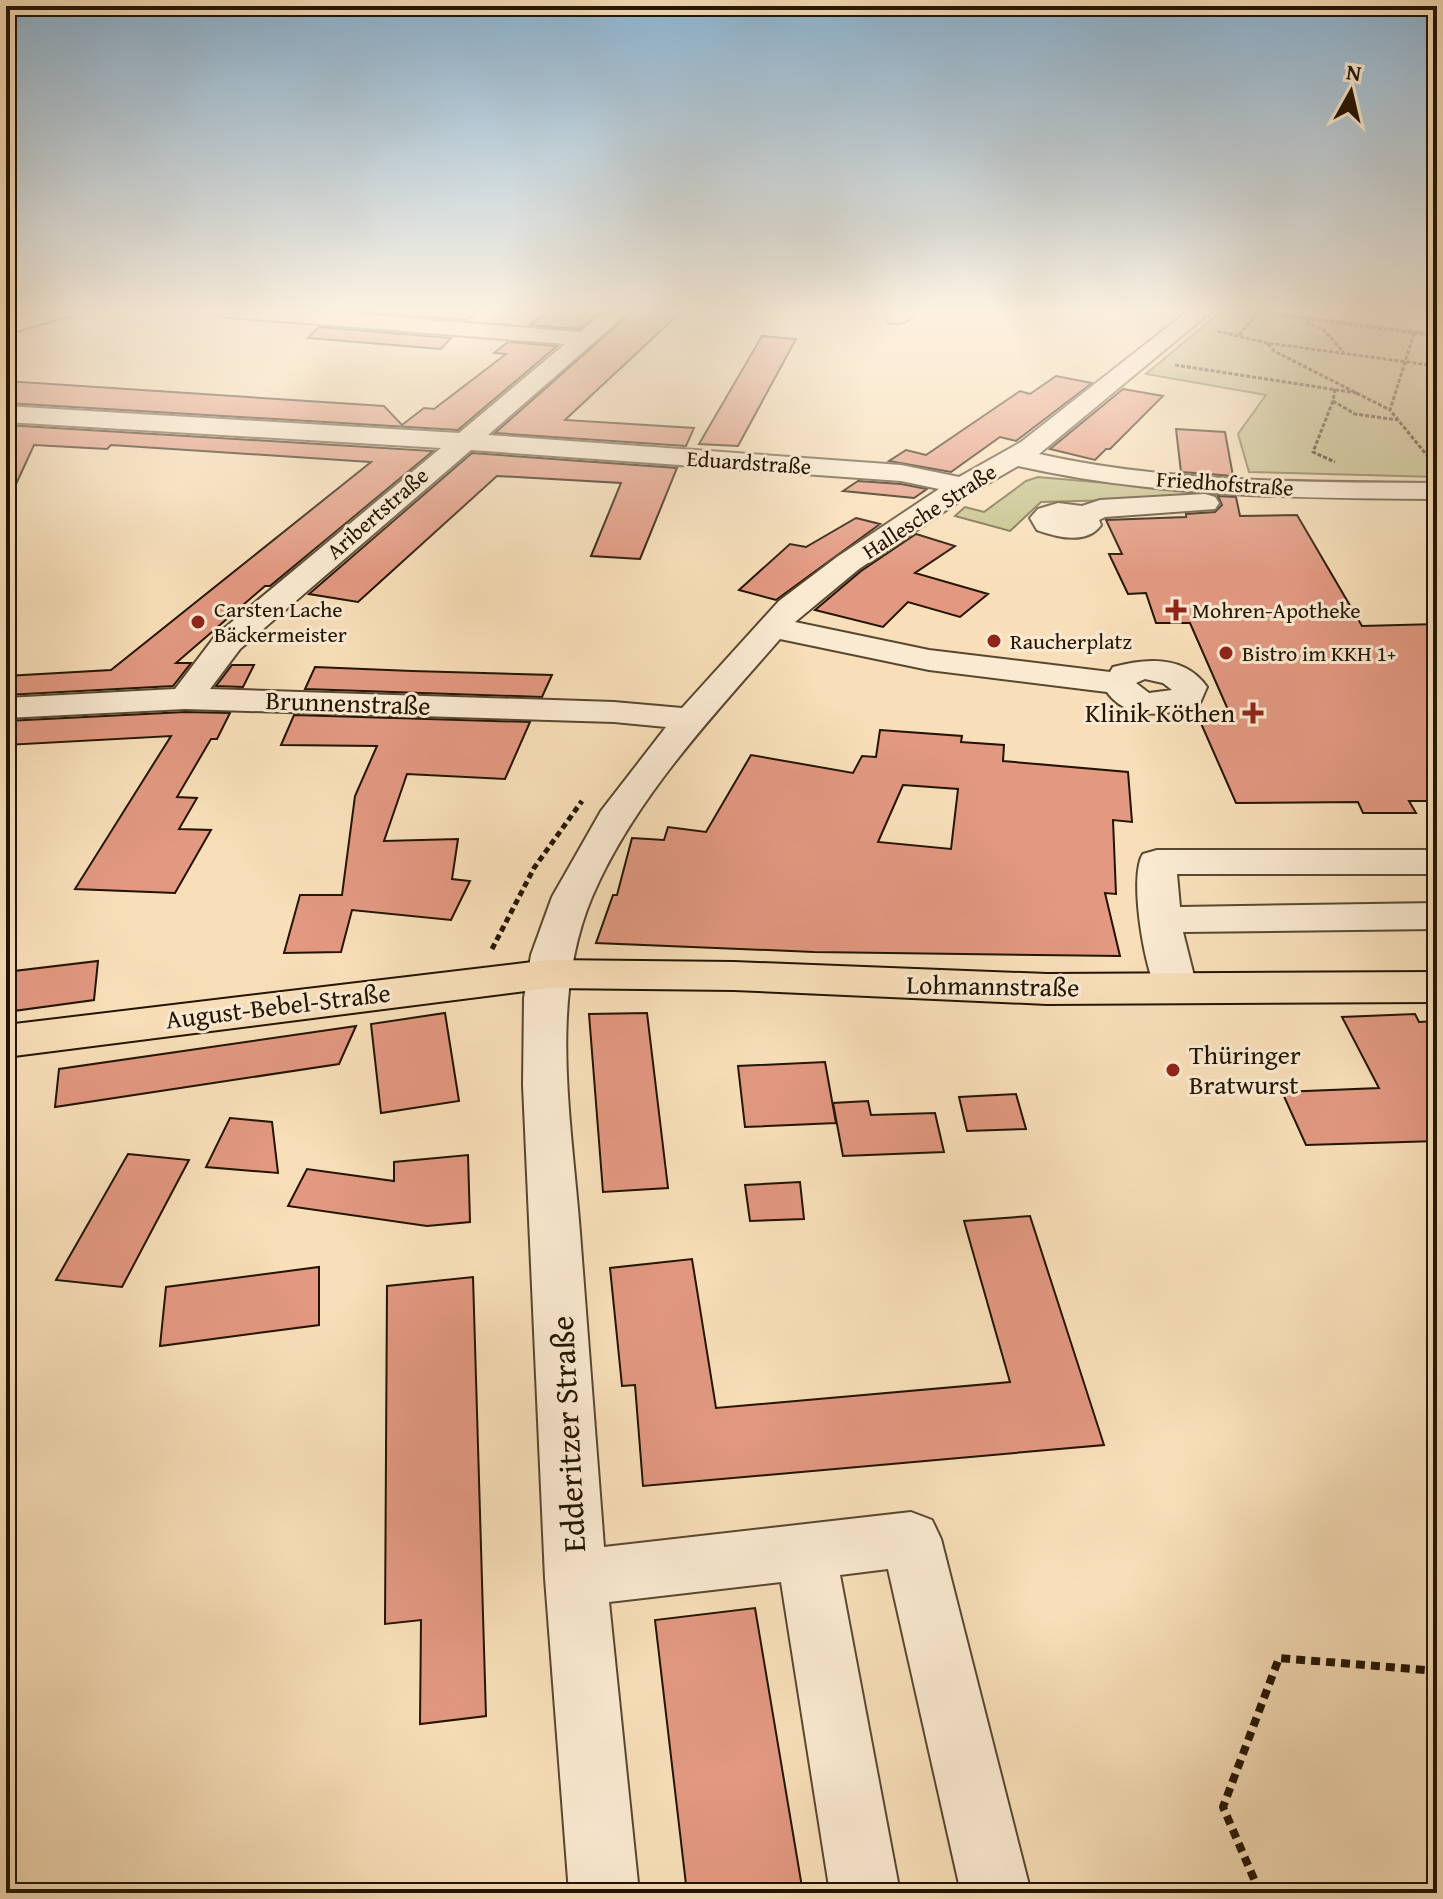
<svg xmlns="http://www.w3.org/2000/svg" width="1443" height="1899" viewBox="0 0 1443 1899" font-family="'Gentium Book Plus',serif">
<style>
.green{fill:#c4c08a;stroke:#736a46;stroke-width:2}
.building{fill:#e29881;stroke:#221401;stroke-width:2;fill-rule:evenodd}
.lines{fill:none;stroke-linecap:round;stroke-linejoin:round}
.minor-casing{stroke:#58472f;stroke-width:4}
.major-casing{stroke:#221401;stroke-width:4}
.path-far2{stroke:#221401;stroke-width:3;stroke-dasharray:4 2;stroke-linecap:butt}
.path-far1{stroke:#221401;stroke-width:5;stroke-dasharray:6 4;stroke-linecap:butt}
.path{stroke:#221401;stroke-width:8;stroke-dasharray:9 6;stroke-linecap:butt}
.minor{fill:#faead2;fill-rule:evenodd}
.major{fill:#f8dfb9;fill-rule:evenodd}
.poi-dot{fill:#8f2418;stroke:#faead2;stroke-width:3}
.labels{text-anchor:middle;stroke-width:6;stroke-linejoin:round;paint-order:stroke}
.far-street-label{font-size:22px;fill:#221401;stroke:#faead2}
.far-poi-label{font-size:22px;fill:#221401;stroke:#faead2;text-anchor:start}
.street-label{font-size:26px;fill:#221401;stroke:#faead2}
.poi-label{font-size:26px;fill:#221401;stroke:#faead2;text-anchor:end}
.near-street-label{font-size:32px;fill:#221401;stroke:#faead2}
</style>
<rect width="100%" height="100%" fill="#f8dfb9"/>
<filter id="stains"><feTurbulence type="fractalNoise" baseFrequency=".0025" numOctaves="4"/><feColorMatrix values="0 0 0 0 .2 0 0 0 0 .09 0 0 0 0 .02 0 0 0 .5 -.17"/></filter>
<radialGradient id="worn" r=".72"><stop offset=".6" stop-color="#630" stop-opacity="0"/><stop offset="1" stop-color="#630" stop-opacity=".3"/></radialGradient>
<path class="green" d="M1223 310H1250L1437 334V477L1249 472 1238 434 1266 395 1146 374Z
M1038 477 1175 489 1187 491 1189 498 1041 502 1010 531 955 516 965 507 984 512 1026 481Z"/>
<path class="building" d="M339 310H477L468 320Z
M550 310H603L579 329 530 325Z
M634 310H683L565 420 694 428 686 446 495 433Z
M319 327 451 338 441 349 308 338Z
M762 336 796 339 738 446 699 444Z
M508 342 557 346 458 430 6 403V381L384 406 402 425 424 408 434 409 506 354 494 353Z
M1056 376 1092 383 1016 441 1000 437 951 472 889 461 906 450 926 455 1020 391 1030 394Z
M1123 389 1163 396 1110 449H1106L1095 460 1050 449Z
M6 425 433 451 270 586H265L176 663H191L173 686 6 695V676L111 670 371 462 111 445 107 449 34 445 6 506Z
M1176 429 1225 432 1233 476 1181 472Z
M472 453 677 468 640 559 591 556 621 483 497 476 358 602 309 594Z
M858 481 901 484 927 489 914 498 843 491Z
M1218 496 1236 497 1240 516 1297 515 1362 626 1437 624V801H1409L1416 813H1363L1358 802 1236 803 1196 712H1229L1190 623H1156L1146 593 1128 594 1109 554H1122L1106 520 1186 517V514L1215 512 1222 505Z
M856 518 880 524 776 600 739 590 790 544 806 547Z
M916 534 955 546 915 573 988 594 960 617 908 602 883 627 815 610 861 571Z
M232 665H254L243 687 216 686Z
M315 667 412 671 552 675 542 697 305 689Z
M185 712 230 713 217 739H211L177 797 197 798 179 829 211 830 175 893 75 889 171 736 6 745V721Z
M294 715 530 722 505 779 407 774 384 841 458 839 452 879 470 881 451 920 352 910 341 952 284 953 300 895H342L355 796 377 746 281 745Z
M880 730 962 736 961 742 1004 745 1003 761 1128 772 1132 822 1113 820 1116 894 1105 893 1120 956 814 952 596 943 613 895H617L632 838 664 840 668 827 706 832 751 755 853 773 862 756 876 757ZM903 785 958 789 951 849 878 842Z
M98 961 94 1000 6 1012V972Z
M445 1013 459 1101 381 1113 371 1024Z
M647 1013 668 1188 603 1192 589 1014Z
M1415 1014 1419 1022 1437 1021V1141L1306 1145 1282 1092 1379 1088 1342 1017Z
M356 1026 339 1064 55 1107 59 1069Z
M825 1062 836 1123 745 1127 738 1066Z
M1016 1094 1026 1129 967 1131 959 1097Z
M868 1101 871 1115 935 1113 944 1152 843 1156 833 1103Z
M230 1118 272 1122 278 1173 206 1167Z
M128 1154 189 1160 122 1287 56 1280Z
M468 1155 470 1222 427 1226 288 1206 307 1169 394 1181V1162Z
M800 1182 804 1219 750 1221 745 1185Z
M1030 1216 1104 1445 643 1486 635 1385 622 1386 610 1268 692 1259 716 1408 1010 1382 964 1221Z
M319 1267V1325L160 1346 166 1287Z
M473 1277 486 1716 420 1724 421 1620 385 1624 387 1286Z
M755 1608 803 1893H687L655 1620Z"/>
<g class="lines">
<g class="minor-casing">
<path id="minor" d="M40 310H74L71 315 6 334V320Z
M217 310H306L580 332 607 310H631L488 435 901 465 959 477 1021 442 1189 310H1213L1039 454C1169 483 1304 482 1437 483V499C1296 498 1156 497 1018 466L973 492 859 569 795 622 929 650 1110 672 1113 667C1146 658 1185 655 1207 687L1200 703C1171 717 1127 721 1107 692L929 670 780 639C711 718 634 799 592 897 548 1001 572 1124 580 1233 588 1337 596 1442 604 1547L911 1512 932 1520 941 1539 1031 1893H961L888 1569 840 1575 900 1893H830L781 1582 609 1602 639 1893H569L545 1578 523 1085 524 998 531 955 552 897 601 811 666 727 614 722 185 709 6 718V698L175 689 216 635 441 448 6 422V406L459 433 565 344 228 317 220 315ZM471 450 901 481 939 489 837 557 779 601 682 708 614 702 210 689 240 649ZM1145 679 1163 683 1172 690 1149 693 1136 683Z
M892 310H917C910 321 901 325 889 322L886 317Z
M1205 494 1215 497 1219 503 1215 509 1105 517 1099 520 1101 525C1087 545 1056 537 1037 530L1030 518 1038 509 1058 503 1082 506 1100 500Z
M1157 850H1437V874H1177L1180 907 1437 903V929L1183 932 1197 988 1190 998 1175 1002 1160 998C1145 975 1128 876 1143 854Z"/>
</g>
<g class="major-casing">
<path id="major" d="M549 960 734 962 1047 974 1437 972V1002L1047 1004 734 990 549 988 6 1057V1025Z"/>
</g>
<path class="path-far2" d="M1241 310 1437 336
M1306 322 1324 330 1344 353
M1217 331 1267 343 1437 366
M1414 333 1390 410 1434 464
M1239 335 1258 312
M1268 344 1274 351 1390 410
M1175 365 1357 393
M1335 389 1333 401 1355 414 1398 420
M1333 401 1313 452 1335 462"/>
<path class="path-far1" d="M492 949 534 868 582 801"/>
<path class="path" d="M1260 1893 1223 1807 1279 1658 1437 1671"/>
<use href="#minor" class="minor"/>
<use href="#major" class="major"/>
</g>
<linearGradient id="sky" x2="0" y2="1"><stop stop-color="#8cb6d6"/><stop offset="0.54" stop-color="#fcf1e0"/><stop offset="1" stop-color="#fcf1e0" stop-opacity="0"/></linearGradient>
<rect width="1443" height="575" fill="url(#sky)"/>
<g class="poi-dot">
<path d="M1172 598h8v8h8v8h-8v8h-8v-8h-8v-8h8z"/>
<circle cx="198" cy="622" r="8"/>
<circle cx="994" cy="641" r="8"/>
<circle cx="1226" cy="653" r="8"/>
<path d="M1249 701h8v8h8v8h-8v8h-8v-8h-8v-8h8z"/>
<circle cx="1173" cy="1070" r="8"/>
</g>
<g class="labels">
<g class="far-street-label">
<text transform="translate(749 462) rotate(4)" y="8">Eduardstraße</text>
<text transform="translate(1225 483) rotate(4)" y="8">Friedhofstraße</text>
<text transform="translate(929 511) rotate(-33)" y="8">Hallesche Straße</text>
<text transform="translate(377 513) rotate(-41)" y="8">Aribertstraße</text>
</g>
<g class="far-poi-label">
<text x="214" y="617">Carsten Lache<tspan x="214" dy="25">Bäckermeister</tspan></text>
<text x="1192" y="618">Mohren-Apotheke</text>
<text x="1010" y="649">Raucherplatz</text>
<text x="1242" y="661">Bistro im KKH 1+</text>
</g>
<g class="street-label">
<text transform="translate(348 703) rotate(2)" y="9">Brunnenstraße</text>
<text transform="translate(993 986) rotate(1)" y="9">Lohmannstraße</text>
<text transform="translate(278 1006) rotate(-7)" y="9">August-Bebel-Straße</text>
</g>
<g class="poi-label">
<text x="1235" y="722">Klinik Köthen</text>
<text x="1189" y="1064" text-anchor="start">Thüringer<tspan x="1189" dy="30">Bratwurst</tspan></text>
</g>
<g class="near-street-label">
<text transform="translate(568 1434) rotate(-93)" y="11">Edderitzer Straße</text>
</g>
</g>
<rect width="1443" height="1899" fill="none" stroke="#f8dfb9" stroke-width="32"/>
<rect x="8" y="8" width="1427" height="1883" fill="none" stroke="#221401" stroke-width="4"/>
<rect x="16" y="16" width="1411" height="1867" fill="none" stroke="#221401" stroke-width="2"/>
<g transform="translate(1351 92) rotate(8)" stroke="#faead2" stroke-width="6" paint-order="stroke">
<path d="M0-6L14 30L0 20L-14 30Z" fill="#221401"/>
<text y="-12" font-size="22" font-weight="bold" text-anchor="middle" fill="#221401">N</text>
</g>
<rect width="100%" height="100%" filter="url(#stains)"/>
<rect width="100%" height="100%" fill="url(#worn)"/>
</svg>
